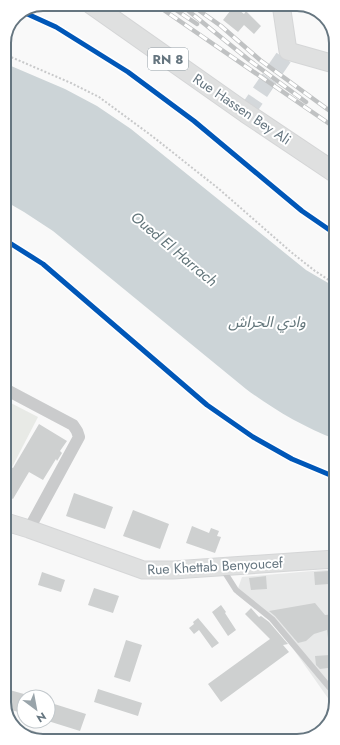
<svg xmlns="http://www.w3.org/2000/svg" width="340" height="745" viewBox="0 0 340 745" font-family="Jost,'Noto Sans Arabic',sans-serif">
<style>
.built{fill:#e8e9e9}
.green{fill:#e8eae6}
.water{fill:#ccd4d7}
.building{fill:#ced0d0}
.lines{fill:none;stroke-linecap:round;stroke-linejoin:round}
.secondary-tunnel{stroke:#d4d8db;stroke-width:17;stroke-dasharray:17 8;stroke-linecap:butt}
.secondary-casing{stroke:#d5d6d7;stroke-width:19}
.primary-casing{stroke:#d4d5d6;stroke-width:21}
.path{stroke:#c8c9ca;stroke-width:2;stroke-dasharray:2 2;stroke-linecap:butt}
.service{stroke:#cacbcc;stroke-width:6}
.minor{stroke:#cacbcc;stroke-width:12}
.secondary{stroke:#dfe0e0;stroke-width:17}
.primary{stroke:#dfe0e0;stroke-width:19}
.rail-casing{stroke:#c0c2c3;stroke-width:4.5}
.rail{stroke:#fff;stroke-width:3;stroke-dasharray:9;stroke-linecap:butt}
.cycleway-casing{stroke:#fff;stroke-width:8}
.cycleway{stroke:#0057b8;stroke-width:5}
.labels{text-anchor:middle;stroke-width:4;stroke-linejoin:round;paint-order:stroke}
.shield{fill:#fff;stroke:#949fa6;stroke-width:1}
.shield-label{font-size:13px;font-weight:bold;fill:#667680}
.street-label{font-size:14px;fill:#667680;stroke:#fff}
.water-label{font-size:15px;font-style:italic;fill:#62757a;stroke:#fff}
.rim{fill:none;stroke:#667680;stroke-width:2}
</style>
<rect width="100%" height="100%" fill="#f9f9f9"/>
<path class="built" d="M336 569V699L330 701 294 650 268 619 236 594 242 577Z"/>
<path class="green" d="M5 400 38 417 9 473 5 471Z"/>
<path class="water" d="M4 63 65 89 97 106 131 129 306 270 335 287V439C303 427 273 409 246 389L53 231 24 212 5 201Z"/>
<path class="building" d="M234 6 244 14 246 11 261 26 254 34 244 25 238 32 223 20Z
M39 424 67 441 60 451 62 453 57 461 56 459 43 480 29 472 13 499 11 498 6 508 5 476 11 467 13 468Z
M74 493 113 507 105 529 66 516Z
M133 510 169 524 160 549 123 536Z
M192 526 209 533 211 528 219 531 217 536 221 537 215 553 186 543Z
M328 571 329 584 315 585 314 572Z
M42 572 65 580 61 592 38 585Z
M266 576 267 589 251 590 249 578Z
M94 588 119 596 113 613 88 605Z
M315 603 325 615 336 614V667L320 669 316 665 315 656 330 655 327 630 314 634 306 641 298 643 275 616 269 611Z
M221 605 226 612 225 613 236 630 228 636 212 612Z
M251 608 259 617 261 616 269 622 288 644 283 645 289 652 221 702 208 684 270 639 245 614Z
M198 618 219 643 212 648 199 630 194 634 189 628 194 624 193 622Z
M126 640 142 645 130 682 114 677Z
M6 689 24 694V714L6 708Z
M98 689 142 703 138 716 94 702Z
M48 702 86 714 80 731 48 721Z"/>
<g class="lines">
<path class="secondary-tunnel" d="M246 113 288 51"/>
<g class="secondary-casing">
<path id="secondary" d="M281 4 288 51 334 64
M6 522 29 529 143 570H173L335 559"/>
</g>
<g class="primary-casing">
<path id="primary" d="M91 4 246 113 334 172"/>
</g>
<path class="path" d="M4 54 71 83 99 97 152 136 219 189 291 252 315 271 335 284"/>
<path class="service" d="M222 568 236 590 272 619 335 694H336"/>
<path class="minor" d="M5 389 73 425 77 431 79 437 29 529
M18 732 44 741"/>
<use href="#secondary" class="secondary"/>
<use href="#primary" class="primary"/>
<g class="rail-casing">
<path id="rail" d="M155 4 334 127
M167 4 197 24
M180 4 249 60 306 102
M190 4 221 26 260 60 334 114"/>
</g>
<use href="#rail" class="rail"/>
<g class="cycleway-casing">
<path id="cycleway" d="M23 12 56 27 128 72 194 121 302 211 334 233
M5 240 43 264 207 405 253 437 292 459 335 477"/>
</g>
<use href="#cycleway" class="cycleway"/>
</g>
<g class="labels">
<rect class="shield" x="148" y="48" width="40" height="22" rx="3"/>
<g class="shield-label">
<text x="168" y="64">RN 8</text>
</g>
<g class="street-label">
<text transform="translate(242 109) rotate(34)" y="5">Rue Hassen Bey Ali</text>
<text transform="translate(215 566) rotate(-3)" y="5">Rue Khettab Benyoucef</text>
</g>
<g class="water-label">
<text transform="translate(174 249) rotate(40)" y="5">Oued El Harrach</text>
<text x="267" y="327">وادي الحراش</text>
</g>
</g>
<path d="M0 0H340V745H0ZM43 11H297A32 32 0 0 1 329 43V702A32 32 0 0 1 297 734H43A32 32 0 0 1 11 702V43A32 32 0 0 1 43 11Z" fill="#fff" fill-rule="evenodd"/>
<path class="rim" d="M43 11H297A32 32 0 0 1 329 43V702A32 32 0 0 1 297 734H43A32 32 0 0 1 11 702V43A32 32 0 0 1 43 11Z"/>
<g transform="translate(36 709) rotate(148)"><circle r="19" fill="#ffffff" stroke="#c2c8cc"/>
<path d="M0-3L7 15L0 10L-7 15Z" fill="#99a4aa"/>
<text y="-6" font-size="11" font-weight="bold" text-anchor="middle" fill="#667680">N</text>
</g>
</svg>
